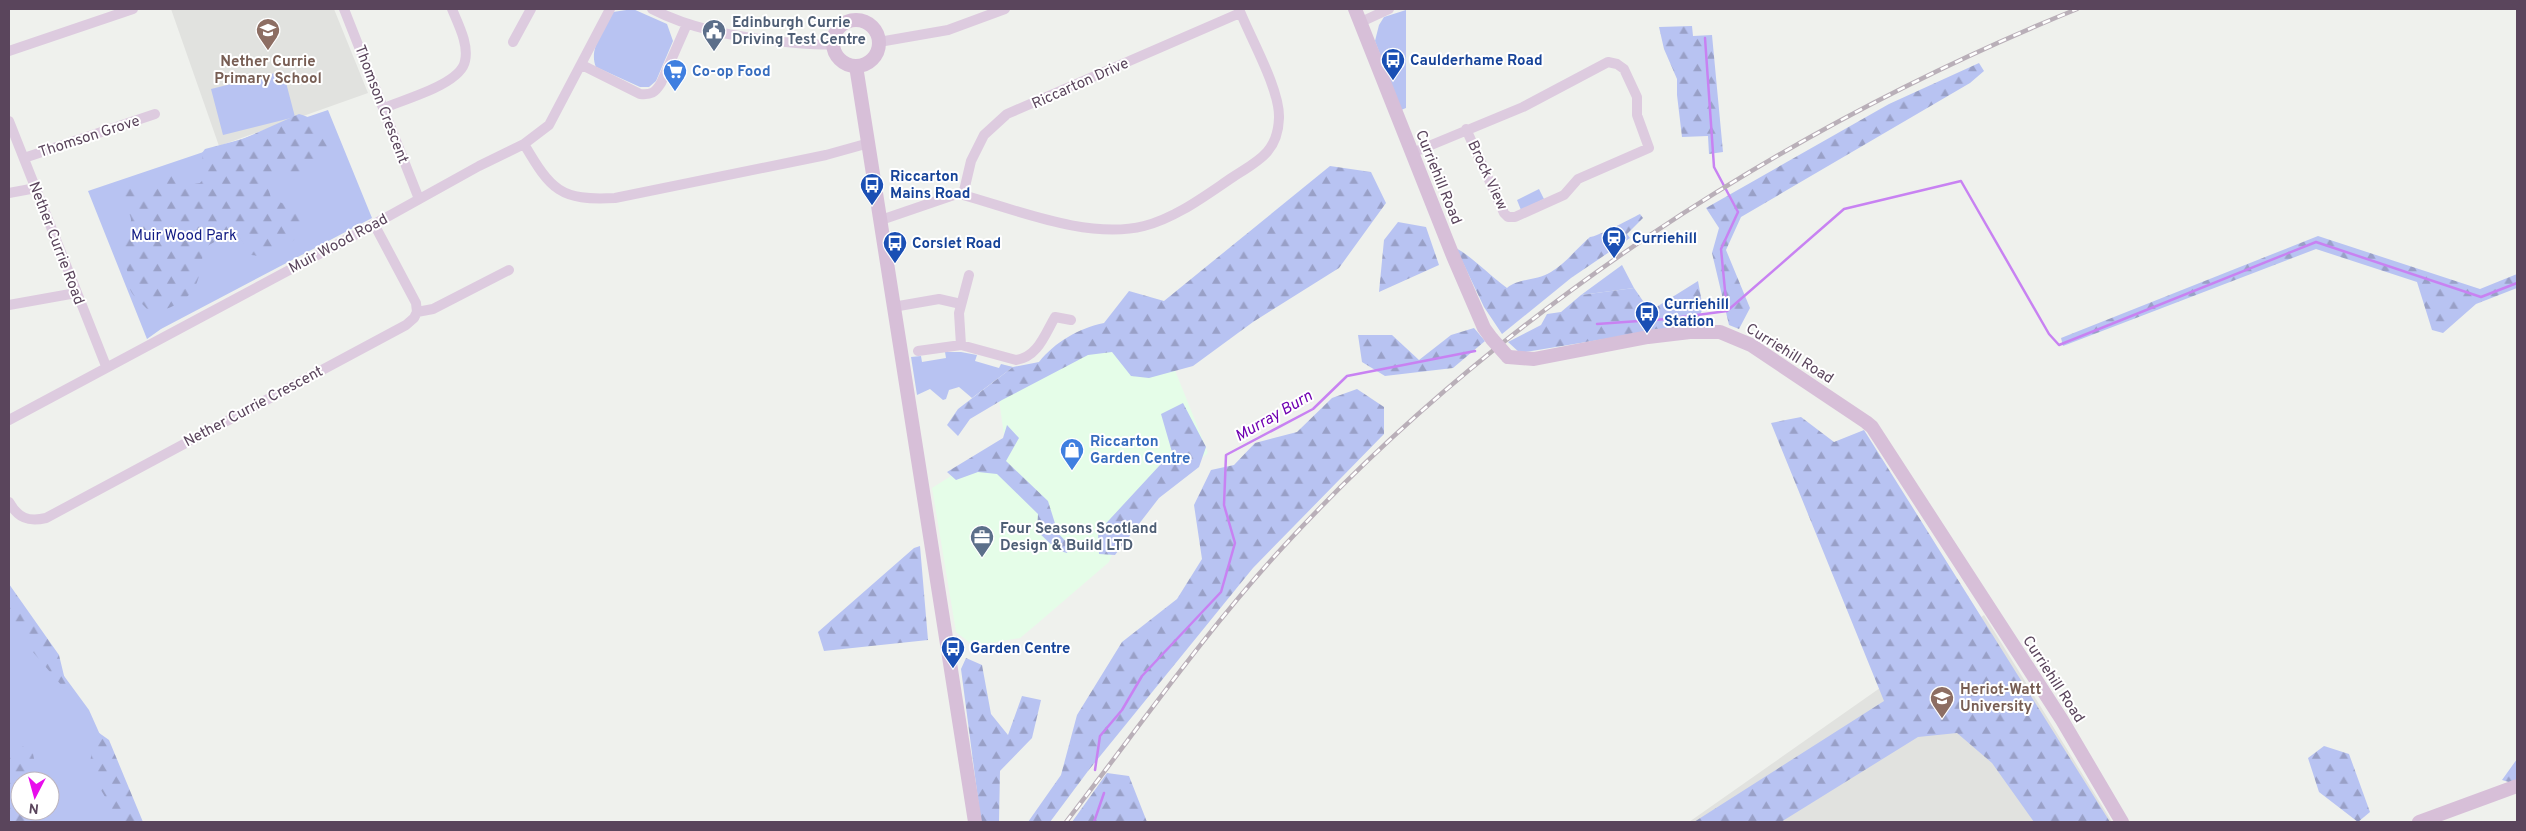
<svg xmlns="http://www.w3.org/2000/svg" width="2526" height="831" viewBox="0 0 2526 831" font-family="Overpass,sans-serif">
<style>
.commercial{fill:#e5fde8}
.education{fill:#e1e2df}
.green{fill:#b8c3f2;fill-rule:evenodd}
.forest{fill:url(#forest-firs)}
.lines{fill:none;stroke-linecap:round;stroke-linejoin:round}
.stream{stroke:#c882f2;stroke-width:2.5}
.street{stroke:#ddcbdf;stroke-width:10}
.secondary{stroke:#d7bfd8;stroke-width:14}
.rail-casing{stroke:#b9afb8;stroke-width:4.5}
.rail{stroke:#fff;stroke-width:2.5;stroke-dasharray:8;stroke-linecap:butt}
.secondary-bridge{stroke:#d7bfd8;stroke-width:14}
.labels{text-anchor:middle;stroke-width:4;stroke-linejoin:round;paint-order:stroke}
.service-label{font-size:15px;font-weight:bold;fill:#4e5e75;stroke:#fff;text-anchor:start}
.transit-label{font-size:15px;font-weight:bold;fill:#164399;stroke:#fff;text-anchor:start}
.education-label{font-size:15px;font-weight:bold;fill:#785e54;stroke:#fff}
.shop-label{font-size:15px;font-weight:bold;fill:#366cbe;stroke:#fff;text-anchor:start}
.street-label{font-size:15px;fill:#5a455c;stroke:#fff}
.park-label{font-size:15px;fill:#101a83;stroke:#fff}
.water-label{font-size:16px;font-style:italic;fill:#7002b2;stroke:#fff}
</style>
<defs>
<pattern id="forest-firs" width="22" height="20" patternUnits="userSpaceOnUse" patternTransform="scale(1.25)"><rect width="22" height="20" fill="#b8c3f2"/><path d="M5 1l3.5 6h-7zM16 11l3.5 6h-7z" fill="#99a0c7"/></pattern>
</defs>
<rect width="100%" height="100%" fill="#eff1ed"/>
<path class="commercial" d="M1159 330 1208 453 1127 516 1109 562 1038 623 1020 638 974 646 956 632 932 488 1005 442 998 393 1066 341Z"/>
<path class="education" d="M171 9H334L368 93 219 146Z
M1984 615 2112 822H1689Z"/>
<path class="green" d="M633 9 667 24 673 41 656 81 649 87H640L596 67C588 49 605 28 613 12Z
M1406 10V108L1401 110 1375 41 1379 25 1384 17Z
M283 71 295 117 223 135 211 89Z
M328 110 372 218 161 329 147 339 88 191Z
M1539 189 1544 199 1521 210 1517 200Z
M1622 265 1634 288 1581 295Z
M945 352H961L977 355 975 361 999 368 1001 364 1013 367 972 398 959 387 949 390 946 399 943 400 930 389 917 395 911 357 921 356 922 362 946 358Z
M9 601 89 710 139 822H9ZM20 781H50V811H20Z"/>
<path class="forest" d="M1692 26 1693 36 1712 35 1723 152 1709 154 1708 136 1682 137 1677 95V79L1664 49 1659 27Z
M1979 63 1984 71 1970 83 1741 217 1726 250 1750 308 1739 329 1729 325 1712 253 1719 228 1706 208 1889 104Z
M299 114C321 120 334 134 329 157L308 172 275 177 268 187 271 198 293 208 301 216C303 244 275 259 251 255L241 239 221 238 204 248C199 277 200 294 171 307 162 311 157 313 148 310 143 304 132 296 130 289 128 286 130 281 129 278 127 266 120 255 120 243 119 221 148 231 116 197L117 190 121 185 150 190 156 188 162 176C176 172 183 173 194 184L200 183 204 178 202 153 205 149 243 139Z
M1330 166 1371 172 1386 203 1339 268 1253 322 1193 366 1149 378 1131 376 1112 352 1088 355 1002 400 970 419 958 436 947 425 958 409 1013 367 1039 362C1055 342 1079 328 1104 323L1129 291 1164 301Z
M1640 214 1643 218 1627 234 1630 238 1571 278 1502 334 1484 307 1456 248C1475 259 1489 275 1507 288 1519 278 1537 281 1551 272 1565 264 1577 248 1590 237 1597 237 1630 219 1640 214Z
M1398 222 1426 227 1439 265 1379 292 1384 240Z
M2318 236 2480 289 2517 274V288L2476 304 2443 333 2432 330 2417 282 2316 249 2063 346 2061 338Z
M1698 281 1703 308 1696 324 1520 353 1508 342 1541 325 1547 314 1561 312 1581 295 1634 288 1650 311Z
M1474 328 1485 341 1453 368 1385 376 1362 362 1358 335H1392L1419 360 1451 335Z
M1357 389 1384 407V434L1253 568 1088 771 1050 822H1028L1061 775 1077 715 1122 642 1177 599 1202 559 1194 505 1211 470 1234 465 1255 443 1297 432 1332 398Z
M1183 403 1206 447 1199 467 1159 498 1115 555 1099 554 1098 532 1172 452 1161 414Z
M1801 417 1834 442 1864 430 2110 822H2034L1992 763 1957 733 1918 737 1781 822H1694L1884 701 1771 423Z
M1007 425 1019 438 1006 461 1048 501 1058 533 1069 545 1067 553 1057 550 1037 531 1038 514 997 474 978 472 956 480 947 472 1003 438Z
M920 546 928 640 824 651 818 632 914 548Z
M9 584 59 655 66 684 62 686 9 624Z
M966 658 982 665 991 714 1008 735 1022 696 1041 700 1032 738 1000 771 999 822H981L961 669Z
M95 730 109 740 143 822H120L89 770Z
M23 746 33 754 39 781H20V811H35L34 822H11L9 819V756Z
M2324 746 2349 754 2370 812 2358 822 2319 792 2308 758Z
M2517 759V781L2512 783 2502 780Z
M1107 773 1129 776 1147 822H1072Z"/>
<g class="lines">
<path class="stream" d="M1705 38 1714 167 1738 212 1721 249 1727 311
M1597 324 1667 319 1727 311 1844 209 1961 181 2049 334 2059 345 2316 242 2481 297 2517 283
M1095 770 1100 736 1122 710 1142 676 1221 592 1235 543 1224 505 1226 455 1313 409 1347 376 1475 351
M1094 822 1104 793"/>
<path class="street" d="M344 9 419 199
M652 9C691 29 732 36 775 41 795 43 814 46 834 44
M1361 22 1389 9
M513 42 531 9
M879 42 948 30 1005 9
M9 51 133 9
M582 65 640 94C651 95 655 93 661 83L687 24
M384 108C405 99 461 84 465 61 469 44 458 24 452 9
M9 121 106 366
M524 144C551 190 560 201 615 198L826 155 869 143
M1412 153 1523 107 1608 62 1617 64 1624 69 1637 97V115L1649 148 1578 179 1564 195 1515 217H1508L1504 213 1466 129
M24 158 155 114
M9 193 36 188
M963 195 971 161 984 135 1007 114 1240 13
M881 220 954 195H963C1017 210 1089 240 1144 226 1176 218 1206 195 1233 177 1258 161 1278 152 1279 118 1280 89 1250 37 1239 9
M374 224 416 303 417 312
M969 275 959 313 961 345 1016 360C1038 357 1045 334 1055 317L1071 320
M9 305 76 293
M893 307 939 299 961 304
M417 312 433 309 509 270
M918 351 961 345
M9 420 351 237 479 166 524 144 549 125 610 9
M9 502C18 518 28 522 46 518L406 325 414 318 417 312"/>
<path class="secondary" d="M1355 9 1453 256 1484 328 1492 339
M833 43a23 23 0 1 1 46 0a23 23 0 1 1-46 0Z
M856 66 975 822
M1508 357 1534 359 1648 337 1690 332H1720L1751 345 1866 422 1872 427 2062 720 2122 822
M2419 822 2517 786"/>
<g class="rail-casing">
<path id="rail" d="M1066 822C1137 730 1204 633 1283 547 1499 312 1782 129 2077 9"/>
</g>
<use href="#rail" class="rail"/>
<path class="secondary-bridge" d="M1492 339 1508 357"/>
</g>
<defs>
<g id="school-pin" transform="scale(1.25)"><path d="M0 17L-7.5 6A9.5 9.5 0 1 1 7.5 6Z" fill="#8d6e63" stroke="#fff"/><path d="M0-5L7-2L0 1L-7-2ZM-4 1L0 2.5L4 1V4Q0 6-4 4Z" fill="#fff"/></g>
<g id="civic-pin" transform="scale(1.25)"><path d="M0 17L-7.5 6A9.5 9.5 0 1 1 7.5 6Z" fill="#5c6f8a" stroke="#fff"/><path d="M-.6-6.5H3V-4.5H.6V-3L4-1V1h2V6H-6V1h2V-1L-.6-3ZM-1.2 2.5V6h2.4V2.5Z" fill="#fff"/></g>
<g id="bus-pin" transform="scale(1.25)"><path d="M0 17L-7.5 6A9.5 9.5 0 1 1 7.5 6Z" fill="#1a4fb4" stroke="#fff"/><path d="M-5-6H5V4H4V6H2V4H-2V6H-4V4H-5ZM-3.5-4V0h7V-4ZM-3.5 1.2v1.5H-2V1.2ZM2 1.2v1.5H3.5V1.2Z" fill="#fff"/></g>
<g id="supermarket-pin" transform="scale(1.25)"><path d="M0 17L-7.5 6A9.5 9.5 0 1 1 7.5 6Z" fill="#3f7fe0" stroke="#fff"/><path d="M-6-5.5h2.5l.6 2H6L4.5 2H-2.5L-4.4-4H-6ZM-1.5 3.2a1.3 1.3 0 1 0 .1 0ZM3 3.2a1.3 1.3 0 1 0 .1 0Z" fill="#fff"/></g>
<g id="station-pin" transform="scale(1.25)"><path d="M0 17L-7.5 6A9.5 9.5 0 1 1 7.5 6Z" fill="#1a4fb4" stroke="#fff"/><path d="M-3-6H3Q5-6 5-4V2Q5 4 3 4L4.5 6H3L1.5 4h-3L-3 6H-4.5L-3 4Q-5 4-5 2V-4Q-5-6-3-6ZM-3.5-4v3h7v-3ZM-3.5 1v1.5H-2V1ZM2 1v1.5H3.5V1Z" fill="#fff"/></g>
<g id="shop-pin" transform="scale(1.25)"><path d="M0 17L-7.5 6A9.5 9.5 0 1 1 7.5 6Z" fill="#3f7fe0" stroke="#fff"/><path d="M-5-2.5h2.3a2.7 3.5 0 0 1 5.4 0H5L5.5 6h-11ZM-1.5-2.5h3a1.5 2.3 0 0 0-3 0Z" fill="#fff"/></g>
<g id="office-pin" transform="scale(1.25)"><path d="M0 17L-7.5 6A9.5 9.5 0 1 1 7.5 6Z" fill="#5c6f8a" stroke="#fff"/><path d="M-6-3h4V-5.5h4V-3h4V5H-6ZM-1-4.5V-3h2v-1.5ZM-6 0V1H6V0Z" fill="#fff"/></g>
<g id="university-pin" transform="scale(1.25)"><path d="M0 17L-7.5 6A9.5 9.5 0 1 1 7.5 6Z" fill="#8d6e63" stroke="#fff"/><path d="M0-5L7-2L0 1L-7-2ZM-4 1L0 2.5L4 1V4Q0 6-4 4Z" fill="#fff"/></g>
</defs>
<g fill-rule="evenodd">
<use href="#school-pin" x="268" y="30"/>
<use href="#civic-pin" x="714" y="31"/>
<use href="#bus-pin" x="1393" y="60"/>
<use href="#supermarket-pin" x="675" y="71"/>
<use href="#bus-pin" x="872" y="185"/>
<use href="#station-pin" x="1614" y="238"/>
<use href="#bus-pin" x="895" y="243"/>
<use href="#bus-pin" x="1647" y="313"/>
<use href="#shop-pin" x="1072" y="450"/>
<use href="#office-pin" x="982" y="537"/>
<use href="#bus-pin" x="953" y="648"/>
<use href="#university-pin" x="1942" y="698"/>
</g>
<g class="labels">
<g class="service-label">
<text x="732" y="27">Edinburgh Currie<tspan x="732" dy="17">Driving Test Centre</tspan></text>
<text x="1000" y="533">Four Seasons Scotland<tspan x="1000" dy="17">Design &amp; Build LTD</tspan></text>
</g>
<g class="transit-label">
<text x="1410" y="65">Caulderhame Road</text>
<text x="890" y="181">Riccarton<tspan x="890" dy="17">Mains Road</tspan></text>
<text x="1632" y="243">Curriehill</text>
<text x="912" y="248">Corslet Road</text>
<text x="1664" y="309">Curriehill<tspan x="1664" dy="17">Station</tspan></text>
<text x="970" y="653">Garden Centre</text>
</g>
<g class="education-label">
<text x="268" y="66">Nether Currie<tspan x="268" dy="17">Primary School</tspan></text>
<text x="1960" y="694" text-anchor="start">Heriot-Watt<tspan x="1960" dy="17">University</tspan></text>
</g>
<g class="shop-label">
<text x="692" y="76">Co-op Food</text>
<text x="1090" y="446">Riccarton<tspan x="1090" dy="17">Garden Centre</tspan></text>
</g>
<g class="street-label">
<text transform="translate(1080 83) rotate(-24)" y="5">Riccarton Drive</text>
<text transform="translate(382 104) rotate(69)" y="5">Thomson Crescent</text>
<text transform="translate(89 136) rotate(-18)" y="5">Thomson Grove</text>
<text transform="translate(1488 175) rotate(65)" y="5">Brock View</text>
<text transform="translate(1439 177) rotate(68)" y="5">Curriehill Road</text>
<text transform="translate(57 243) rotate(69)" y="5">Nether Currie Road</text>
<text transform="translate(338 243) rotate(-28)" y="5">Muir Wood Road</text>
<text transform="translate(1790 353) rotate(32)" y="5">Curriehill Road</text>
<text transform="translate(253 406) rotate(-28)" y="5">Nether Currie Crescent</text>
<text transform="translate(2054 679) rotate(57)" y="5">Curriehill Road</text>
</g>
<g class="park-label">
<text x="184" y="240">Muir Wood Park</text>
</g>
<g class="water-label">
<text transform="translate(1273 415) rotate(-30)" y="6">Murray Burn</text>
</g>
</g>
<rect width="2526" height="831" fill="none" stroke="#5a455c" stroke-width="20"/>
<g transform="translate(35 796) rotate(186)"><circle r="24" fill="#ffffff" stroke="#bdb5be"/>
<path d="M0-4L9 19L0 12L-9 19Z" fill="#e80cec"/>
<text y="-8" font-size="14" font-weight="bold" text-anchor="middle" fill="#5a455c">N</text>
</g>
</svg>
